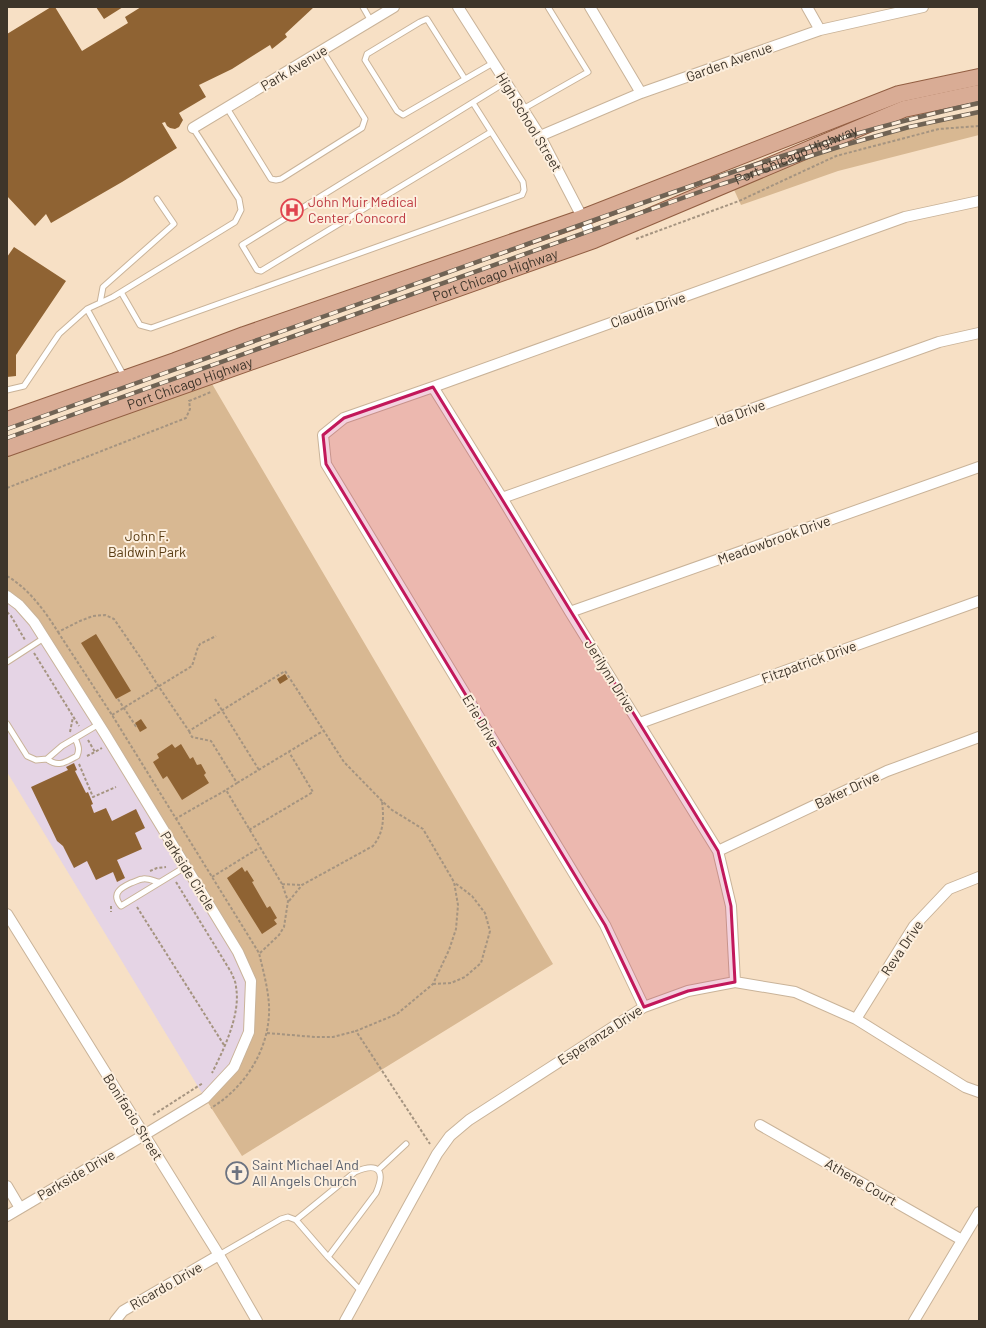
<svg xmlns="http://www.w3.org/2000/svg" width="986" height="1328" viewBox="0 0 986 1328" font-family="Barlow,sans-serif">
<style>
.commercial{fill:#e5d4e5}
.green{fill:#d8b892}
.building{fill:#8f6333}
.lines{fill:none;stroke-linecap:round;stroke-linejoin:round}
.service-casing{stroke:#c9b399;stroke-width:7}
.minor-casing{stroke:#c9b399;stroke-width:12}
.primary-casing{stroke:#925e42;stroke-width:18}
.path{stroke:#a59480;stroke-width:2;stroke-dasharray:3 2;stroke-linecap:butt}
.service{stroke:#fff;stroke-width:5}
.minor{stroke:#fff;stroke-width:10}
.primary{stroke:#d9ac95;stroke-width:16}
.rail-casing{stroke:#706354;stroke-width:4.5}
.rail{stroke:#fdefde;stroke-width:3;stroke-dasharray:9;stroke-linecap:butt}
.marked{fill:#c2185b;fill-opacity:0.2;stroke:#c2185b;stroke-width:3;stroke-linejoin:round}
.labels{text-anchor:middle;stroke-width:4;stroke-linejoin:round;paint-order:stroke}
.street-label{font-size:14px;fill:#3e352a;stroke:#fdefde}
.health-label{font-size:14px;fill:#be3a42;stroke:#fdefde;text-anchor:start}
.park-label{font-size:14px;fill:#593c13;stroke:#fdefde}
.worship-label{font-size:14px;fill:#5b616d;stroke:#fdefde;text-anchor:start}
</style>
<rect width="100%" height="100%" fill="#f7e0c5"/>
<path class="commercial" d="M7 596 34 622 251 981 249 1032 234 1067 205 1098 7 772Z"/>
<path class="green" d="M979 112V135L838 171 741 205 730 181C812 155 894 128 979 112Z
M208 377 553 964 242 1156 205 1098 234 1067 249 1032 251 981 44 638 7 596V448Z"/>
<path class="building" d="M51 7H55L82 51 128 23 125 17 141 7H314L285 34 287 37 272 49 270 45 232 69 199 85 206 97 179 113 183 120 179 127 175 129 170 128 167 126 165 122 162 123 177 148 122 182 51 223 46 214 35 226 7 196V34Z
M96 7H123L104 19Z
M14 247 66 281 16 355V376L7 377V257Z
M96 634 131 691 116 699 81 643Z
M285 674 288 679 280 684 277 679Z
M141 719 147 728 140 732 135 723Z
M172 744 175 748 181 744 190 759 193 757 197 765 201 764 206 773 204 775 209 783 182 800 167 776 163 779 153 762 159 758 157 754Z
M74 763 77 770 75 771 86 793 88 792 93 804 91 805 94 813 106 808 112 821 136 809 145 828 135 833 142 849 117 860 125 878 117 882 113 872 96 880 87 861 74 868 63 846 57 841 31 787 68 770 66 767Z
M242 867 245 872 247 870 254 881 252 882 267 908 270 906 277 918 274 920 277 924 262 934 227 878Z"/>
<g class="lines">
<g class="service-casing">
<path id="service" d="M363 7 371 21
M465 79 427 19 420 22 367 54 365 60 397 111 403 115 493 63
M227 108 271 179 276 180 281 179 362 128 365 119 322 50
M523 109 588 72 548 7
M491 132 261 271 257 270 242 245 506 82
M121 292 140 325 151 328 522 195 524 190 523 182 473 103
M100 303 103 287 174 224 157 199
M87 309 124 376
M7 390 24 386 59 334 87 309 113 297 235 222 241 210 239 199 193 128
M7 662 44 638
M7 724 27 756 36 760 47 759 62 746 99 724
M47 759C58 768 66 762 77 756 80 749 78 745 75 738
M158 882C154 881 147 878 143 879 139 879 135 882 131 883 120 888 111 894 121 906L185 867
M378 1170 406 1144
M296 1220 355 1172C378 1162 386 1170 376 1193L328 1257
M219 1255 281 1219 288 1217 296 1220 328 1257 361 1291"/>
</g>
<g class="minor-casing">
<path id="minor" d="M458 7 540 136 594 240
M590 7 641 93
M807 7 820 30
M193 128 394 7
M540 136 641 93 820 30 923 7
M433 387 502 498 570 612 718 851 731 906 735 982
M502 498 939 342 979 333
M7 596 19 605 34 622 105 734 238 952 251 981 249 1032 234 1067 205 1098 144 1135 7 1216
M570 612 979 467
M640 723 979 601
M718 851 887 771 979 737
M7 914 219 1255 257 1321
M644 1007 605 925 326 464 323 435 344 418 433 387 905 217 979 201
M856 1019 914 926 949 889 979 877
M760 1125 962 1240
M7 1186 20 1208
M115 1321 123 1311 219 1255
M345 1321 437 1154 450 1136 469 1120 644 1007 688 991 735 982 795 992 856 1019 965 1087 979 1092
M914 1321 979 1212"/>
</g>
<g class="primary-casing">
<g id="primary">
<path d="M7 420 175 361 244 335 582 218 899 94 979 77"/>
<path id="s1" d="M7 448 594 240 904 109 979 93"/>
</g>
</g>
<path class="path" d="M636 239 739 201 836 156 939 129 979 126
M189 401 211 392
M7 488 186 418 190 409 189 400
M7 576C29 589 45 611 58 632L80 621 93 616 105 615 114 619 140 657 159 687 189 731 285 671 344 762 382 801 392 810 423 829 454 882 458 905 456 929 449 950 433 984 397 1014 356 1031 430 1144
M7 612 11 616 25 640
M58 632 112 715 259 953C263 970 268 988 269 1005 271 1047 246 1087 211 1108
M34 653 79 726
M118 699 137 728
M215 699 259 770
M112 715 192 666 198 647 200 644 216 636
M189 731 192 737 211 741 237 783 226 790 282 884 288 901 284 927 279 935 260 953
M70 732 73 717
M88 740 95 752 102 748
M87 756 95 752
M79 764 93 797 116 787
M237 783 323 731
M175 819 226 790
M249 830 313 792 289 752
M150 871 157 868 166 867
M212 877 259 848
M176 882 231 972C233 977 236 982 236 987 241 1014 224 1049 212 1073
M282 884 302 885
M289 901 302 885 373 846C384 832 384 819 382 801
M111 906V912
M137 907 224 1045
M433 984 451 983 465 977 481 963 490 931 485 913 472 896 455 883
M267 1033 315 1037H333L356 1031
M153 1115 203 1083"/>
<use href="#service" class="service"/>
<use href="#minor" class="minor"/>
<use href="#primary" class="primary"/>
<g class="rail-casing">
<path id="rail" d="M7 429C179 368 350 307 522 246 672 192 822 137 979 103
M7 438 722 184 848 144 909 127 979 112"/>
</g>
<use href="#rail" class="rail"/>
</g>
<path class="marked" d="M433 387 718 851 731 906 735 982 688 991 644 1007 605 925 326 464 323 435 344 418Z"/>
<defs>
<g id="hospital-ring" transform="scale(1.15)"><circle r="9.5" fill="#fdefde" stroke="#e0444e" stroke-width="1.5"/><path d="M-5-5h3v3.5h4V-5h3V5h-3V1.5h-4V5h-3Z" fill="#e0444e"/></g>
<g id="church-ring" transform="scale(1.15)"><circle r="9.5" fill="#fdefde" stroke="#6b7280" stroke-width="1.5"/><path d="M-1.2-6h2.4v3.5h3.3v2.4h-3.3V6h-2.4V-.1h-3.3v-2.4h3.3Z" fill="#6b7280"/></g>
</defs>
<g fill-rule="evenodd">
<use href="#hospital-ring" x="292" y="210"/>
<use href="#church-ring" x="237" y="1173"/>
</g>
<g class="labels">
<g class="street-label">
<text transform="translate(729 62) rotate(-20)" y="5">Garden Avenue</text>
<text transform="translate(294 68) rotate(-31)" y="5">Park Avenue</text>
<text transform="translate(529 122) rotate(59)" y="5">High School Street</text>
<text dy="5" stroke="none"><textPath href="#s1" startOffset="842">Port Chicago Highway</textPath></text>
<text dy="5" stroke="none"><textPath href="#s1" startOffset="518">Port Chicago Highway</textPath></text>
<text transform="translate(648 310) rotate(-20)" y="5">Claudia Drive</text>
<text dy="5" stroke="none"><textPath href="#s1" startOffset="194">Port Chicago Highway</textPath></text>
<text transform="translate(740 413) rotate(-20)" y="5">Ida Drive</text>
<text transform="translate(774 540) rotate(-20)" y="5">Meadowbrook Drive</text>
<text transform="translate(809 662) rotate(-20)" y="5">Fitzpatrick Drive</text>
<text transform="translate(610 676) rotate(58)" y="5">Jerilynn Drive</text>
<text transform="translate(481 721) rotate(59)" y="5">Erie Drive</text>
<text transform="translate(847 790) rotate(-25)" y="5">Baker Drive</text>
<text transform="translate(188 871) rotate(58)" y="5">Parkside Circle</text>
<text transform="translate(902 948) rotate(-56)" y="5">Reva Drive</text>
<text transform="translate(600 1035) rotate(-33)" y="5">Esperanza Drive</text>
<text transform="translate(133 1117) rotate(58)" y="5">Bonifacio Street</text>
<text transform="translate(76 1175) rotate(-30)" y="5">Parkside Drive</text>
<text transform="translate(861 1182) rotate(30)" y="5">Athene Court</text>
<text transform="translate(166 1286) rotate(-30)" y="5">Ricardo Drive</text>
</g>
<g class="health-label">
<text x="308" y="207">John Muir Medical<tspan x="308" dy="16">Center, Concord</tspan></text>
</g>
<g class="park-label">
<text x="147" y="541">John F.<tspan x="147" dy="16">Baldwin Park</tspan></text>
</g>
<g class="worship-label">
<text x="252" y="1170">Saint Michael And<tspan x="252" dy="16">All Angels Church</tspan></text>
</g>
</g>
<rect width="986" height="1328" fill="none" stroke="#3e352a" stroke-width="16"/>
</svg>
